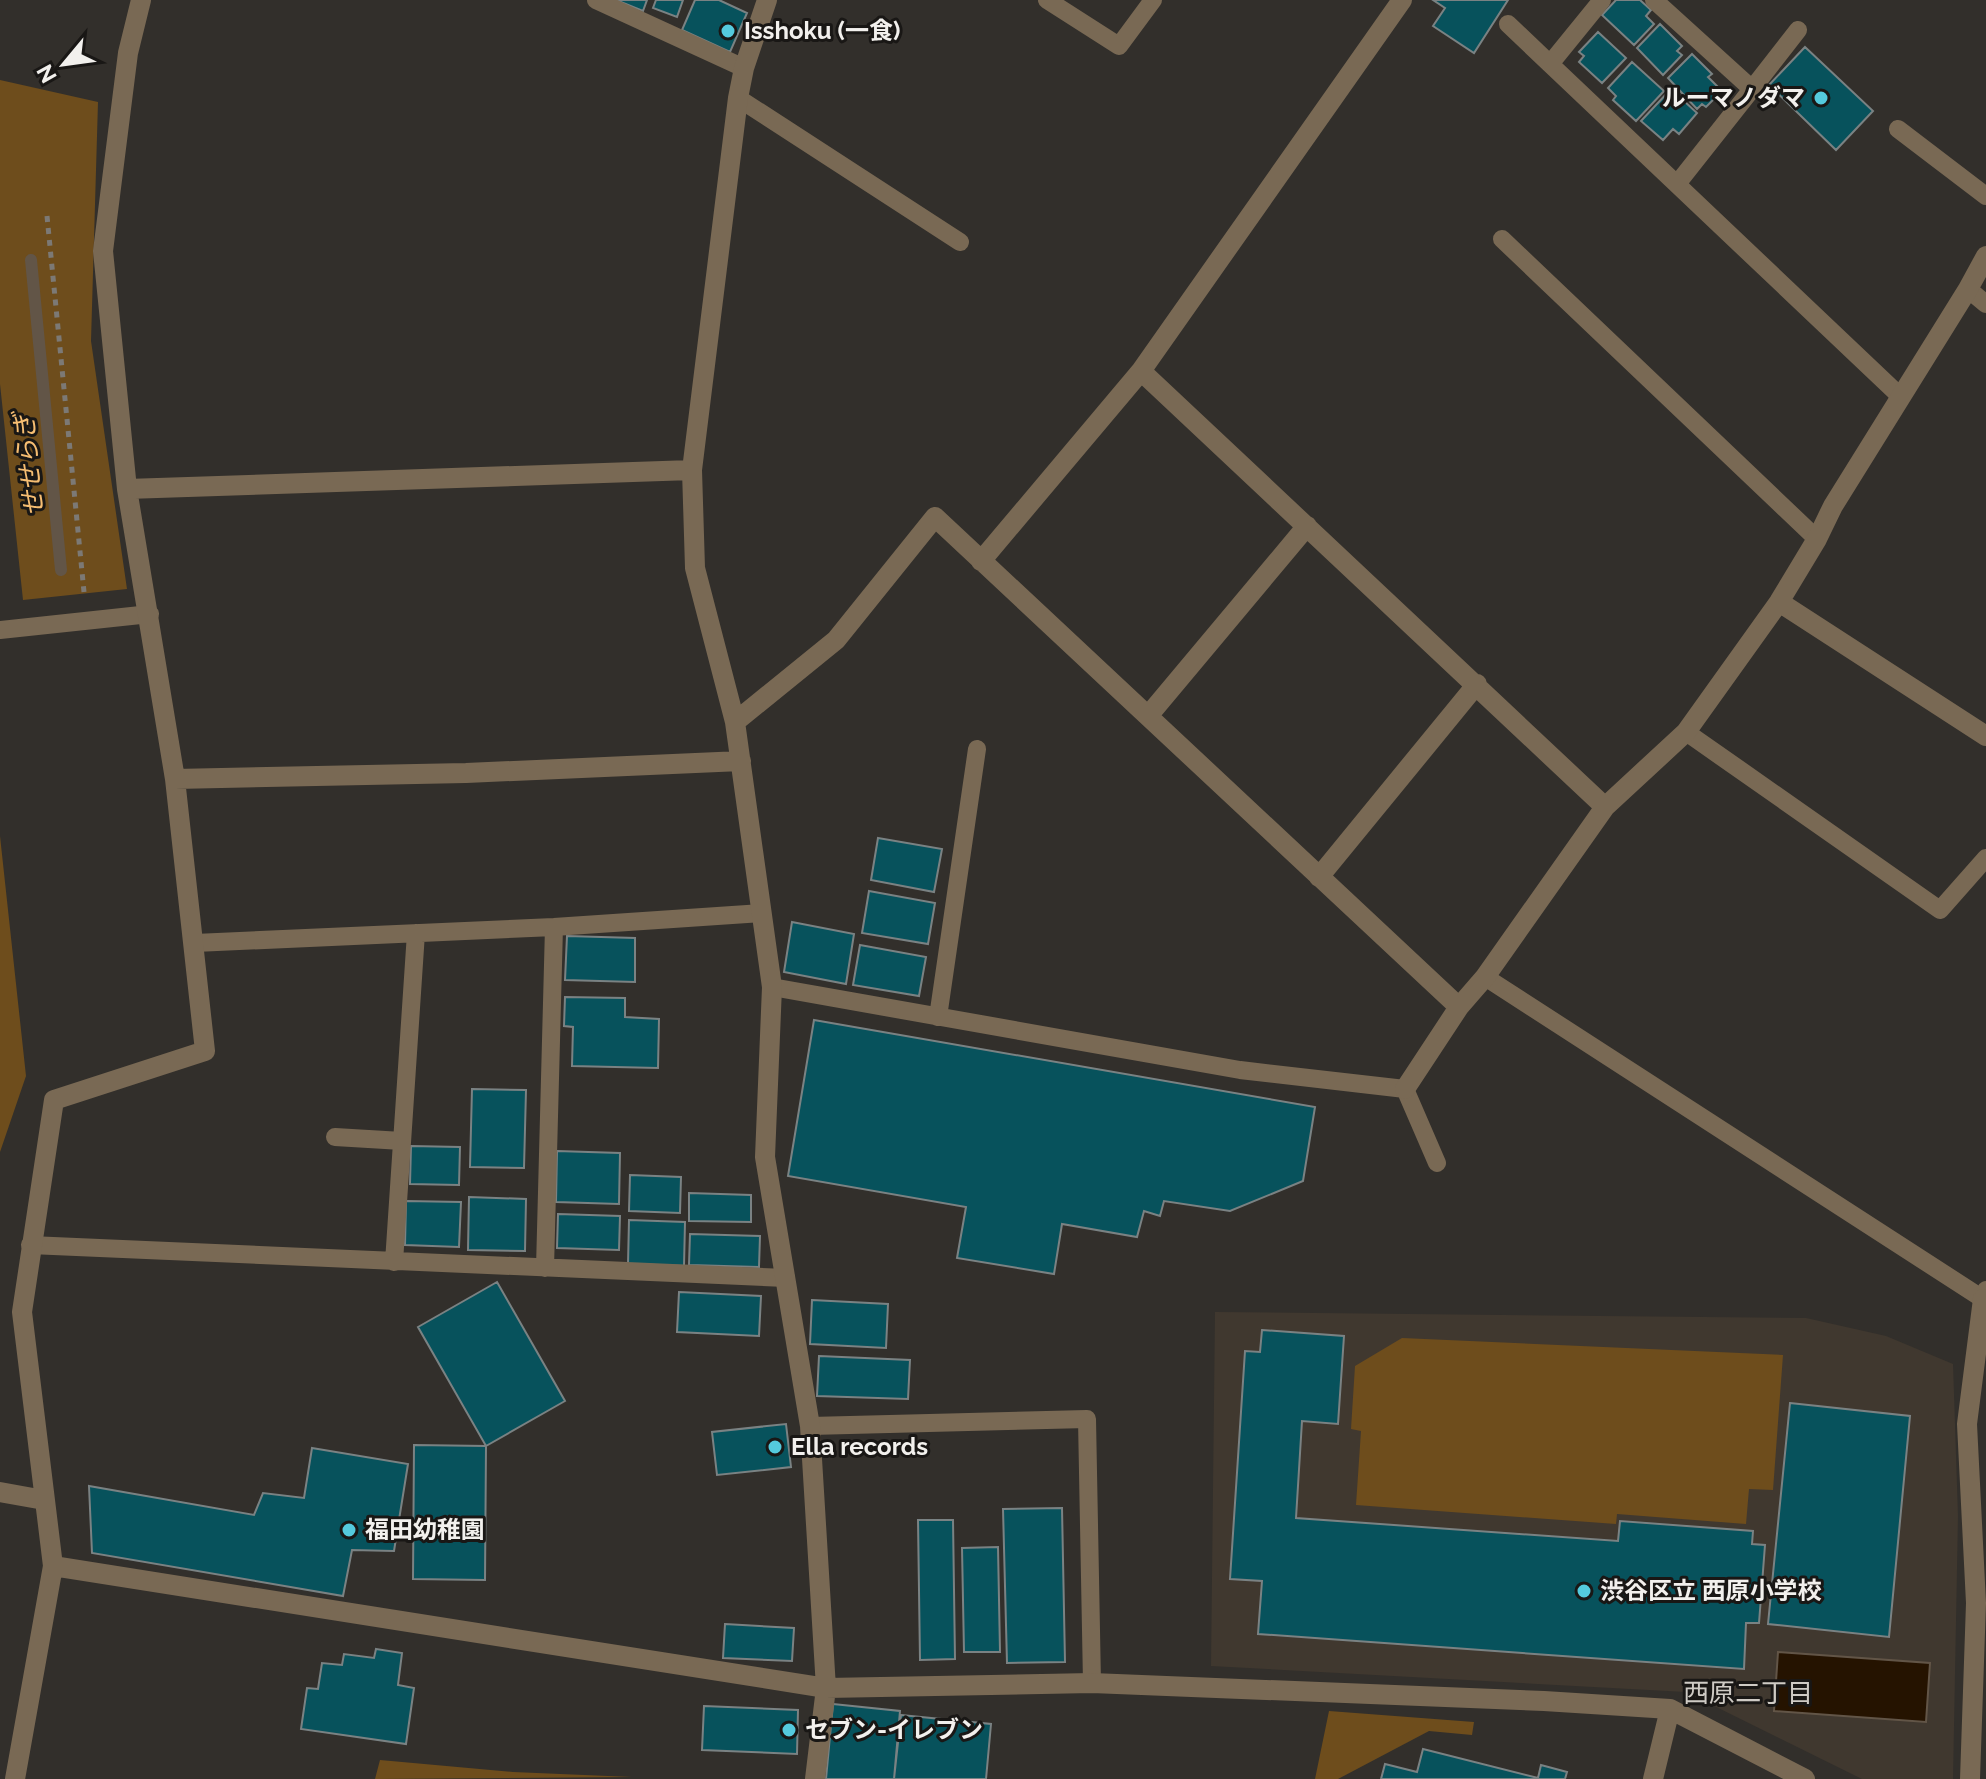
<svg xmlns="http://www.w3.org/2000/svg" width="1986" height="1779" viewBox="0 0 1986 1779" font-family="Raleway,'Noto Sans JP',sans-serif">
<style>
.built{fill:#40382f}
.green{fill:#6e4d1c}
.water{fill:#251300;stroke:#625547;stroke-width:2}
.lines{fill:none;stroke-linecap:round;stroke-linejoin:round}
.stream{stroke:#625547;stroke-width:12}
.building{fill:#07525c;stroke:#7a8283;stroke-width:2}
.path{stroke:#7c7975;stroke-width:5;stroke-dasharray:6 6;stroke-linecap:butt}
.lane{stroke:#796954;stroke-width:18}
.street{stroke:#796954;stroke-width:20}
.poi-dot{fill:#54cadd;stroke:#191715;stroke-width:3}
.labels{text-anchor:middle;stroke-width:6;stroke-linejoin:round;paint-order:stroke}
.poi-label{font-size:24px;font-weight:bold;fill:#f2f0ed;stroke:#191715;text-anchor:start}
.water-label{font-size:26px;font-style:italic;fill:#f7be72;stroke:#191715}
.neighbourhood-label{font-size:26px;fill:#cfcbc5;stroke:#191715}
</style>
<rect width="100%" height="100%" fill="#322f2b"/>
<path class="built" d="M1215 1312 1806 1318 1886 1336 1953 1364 1958 1516 1953 1779H1862L1686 1692 1211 1666Z"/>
<path class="green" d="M0 80 98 102 91 341 127 589 23 600 0 384Z
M0 836 26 1076 0 1152Z
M1402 1338 1783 1355 1773 1490 1749 1489 1746 1524 1617 1514 1616 1524 1356 1505 1361 1431 1351 1429 1355 1366Z
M1329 1711 1474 1722 1472 1735 1429 1731 1338 1779H1315Z
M380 1760 513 1772 632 1777 375 1779Z"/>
<path class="water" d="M1778 1652 1930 1663 1926 1722 1774 1711Z"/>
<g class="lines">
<path class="stream" d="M31 260 61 570"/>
</g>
<path class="building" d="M616 0H647L643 11Z
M656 0H683L677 17 653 8Z
M695 0H719L747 13 730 52 682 30Z
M1433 0H1508L1474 53 1433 26 1445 8Z
M1616 0H1640L1651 10 1646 16 1654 24 1634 45 1602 15Z
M1660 24 1682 46 1677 51 1682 55 1663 75 1637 48Z
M1598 32 1626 58 1602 83 1579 62 1584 56 1579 52Z
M1805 47 1873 111 1836 150 1769 85Z
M1692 54 1712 74 1708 77 1722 91 1706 107 1702 104 1697 109 1668 78Z
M1632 62 1664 91 1636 121 1613 100 1616 96 1608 88Z
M1671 89 1697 113 1679 134 1673 129 1663 140 1641 121Z
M878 838 942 849 934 892 871 880Z
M869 891 935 903 928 944 862 933Z
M792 922 854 934 846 984 784 972Z
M567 936 635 938V982L565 980Z
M860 945 926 957 919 996 853 985Z
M565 997 625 998V1017L659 1019 658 1068 572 1066 573 1027 564 1026Z
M814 1020 1315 1107 1303 1181 1230 1211 1164 1201 1160 1216 1144 1211 1137 1237 1062 1224 1054 1274 957 1258 966 1207 788 1176Z
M472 1089 526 1090 524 1168 470 1167Z
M411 1146 460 1147 459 1185 410 1184Z
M557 1151 620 1153 619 1204 556 1202Z
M630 1175 681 1177 680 1213 629 1211Z
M689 1193 751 1195V1222L689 1221Z
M469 1197 526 1199 525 1251 468 1250Z
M406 1201 461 1202 459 1247 405 1245Z
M558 1214 620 1216 619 1250 557 1248Z
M629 1220 685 1222 684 1266 628 1264Z
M690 1234 760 1236 759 1267 689 1265Z
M497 1282 565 1401 486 1446 418 1327Z
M679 1292 761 1296 759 1336 677 1332Z
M812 1300 888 1304 886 1348 810 1344Z
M1262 1330 1344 1336 1338 1424 1302 1421 1296 1518 1618 1541 1620 1521 1753 1531 1752 1544 1765 1545 1759 1623H1746L1744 1669 1258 1634 1262 1581 1230 1579 1245 1351 1260 1352Z
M819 1356 910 1360 908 1399 817 1396Z
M1790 1403 1910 1416 1889 1637 1768 1624Z
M786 1424 791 1467 717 1475 712 1432Z
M414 1445 486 1446 485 1580 413 1579Z
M312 1448 408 1464 394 1551 352 1550 343 1596 92 1553 89 1486 254 1515 263 1493 304 1498Z
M1062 1508 1065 1662 1007 1663 1003 1509Z
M918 1520H953L955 1659 920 1660Z
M998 1547 1000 1652H964L962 1548Z
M725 1624 794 1628 792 1661 723 1658Z
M376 1649 402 1653 398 1685 414 1688 406 1744 301 1729 307 1688 318 1689 322 1663 342 1665 344 1654 374 1658Z
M833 1704 900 1711 894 1779H826Z
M704 1706 798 1710 797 1754 702 1750Z
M901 1715 991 1724 986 1779H894Z
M1423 1749 1538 1778 1541 1765 1567 1772 1565 1779H1381L1385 1764 1417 1772Z"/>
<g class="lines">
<path class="path" d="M47 216 84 592"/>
<path class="lane" d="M596 0 744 68
M1047 0 1119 46 1153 0
M1602 0 1550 64 1901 397
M1654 0 1752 89 1677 184
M1508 24 1550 64
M1752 89 1798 30
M738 98 960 242
M1898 129 1986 196
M1502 239 1817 539
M1968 289 1986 304
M0 630 150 614
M1686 732 1940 910 1986 858
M195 943 554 927 762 913
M1485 977 1983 1299 1986 1290
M772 987 1240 1070 1405 1089 1437 1163
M938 1017 977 749
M335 1137 402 1141
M30 1245 786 1278
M394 1262 416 933
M545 1268 554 927
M810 1426 1087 1419 1092 1683"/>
<path class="street" d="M767 0 744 68 738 98 692 470 695 568 735 722 772 987 765 1157 810 1426 826 1688 815 1779
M1141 371 1605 807
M127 489 692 470
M981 561 1141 371 1402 0
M1779 602 1986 736
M1148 716 1307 526
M735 722 836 640 935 517 1459 1007
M175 779 466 773 741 761
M1319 877 1477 684
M1405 1089 1459 1007 1485 977 1605 807 1686 732 1779 602 1817 539 1833 506 1968 289 1986 256
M0 1492 44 1500
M53 1566 826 1688 1092 1683 1544 1701 1670 1709 1805 1779
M15 1779 53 1566 22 1312 54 1100 205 1051 175 779 127 489 103 251 128 53 141 0
M1653 1779 1670 1709
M1970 1779 1976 1603 1967 1424 1983 1299"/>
</g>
<g class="poi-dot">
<circle cx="728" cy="31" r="8"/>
<circle cx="1821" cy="98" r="8"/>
<circle cx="775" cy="1447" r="8"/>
<circle cx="349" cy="1530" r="8"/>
<circle cx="1584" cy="1591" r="8"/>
<circle cx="789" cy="1730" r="8"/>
</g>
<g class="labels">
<g class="poi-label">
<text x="744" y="39">Isshoku (一食)</text>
<text x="1805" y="106" text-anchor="end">ルーマノダマ</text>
<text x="791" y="1455">Ella records</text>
<text x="365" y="1538">福田幼稚園</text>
<text x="1600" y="1599">渋谷区立 西原小学校</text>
<text x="805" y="1738">セブン-イレブン</text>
</g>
<g class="water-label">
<text transform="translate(29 465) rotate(-96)" y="9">せせらぎ</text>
</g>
<g class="neighbourhood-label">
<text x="1748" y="1702">西原二丁目</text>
</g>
</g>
<g transform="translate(64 64) rotate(241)" stroke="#191715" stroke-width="6" paint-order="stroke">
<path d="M0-6L14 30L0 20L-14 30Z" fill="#f2f0ed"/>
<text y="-12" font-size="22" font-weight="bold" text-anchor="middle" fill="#f2f0ed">N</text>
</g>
</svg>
